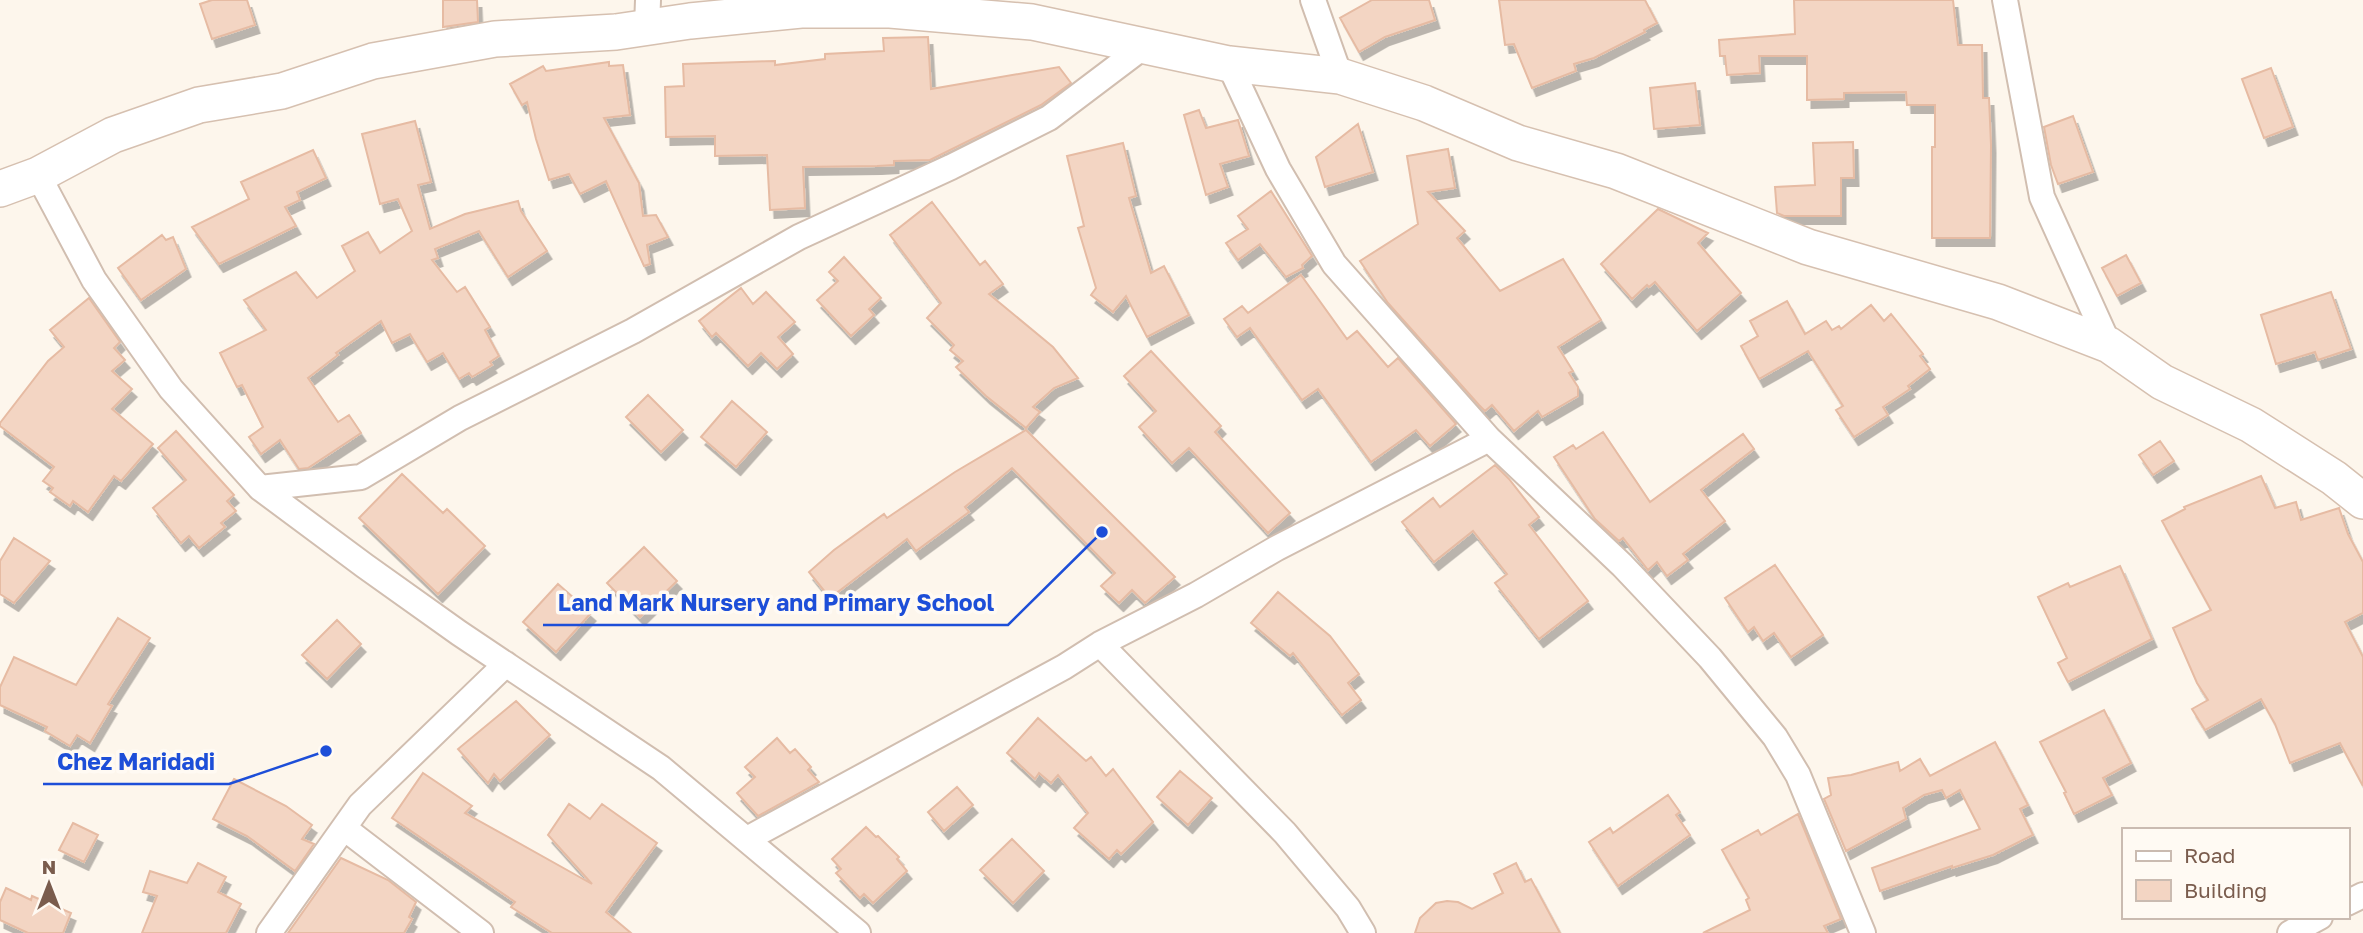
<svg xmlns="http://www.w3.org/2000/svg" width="2363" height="933" viewBox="0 0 2363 933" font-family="'Golos Text',sans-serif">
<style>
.building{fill:#f3d5c3;stroke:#e6bba3;stroke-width:2;filter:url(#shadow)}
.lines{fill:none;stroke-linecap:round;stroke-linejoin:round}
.minor-casing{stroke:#d1beb0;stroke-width:28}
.secondary-casing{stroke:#d6c0b0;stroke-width:38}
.minor{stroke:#fff;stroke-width:24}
.secondary{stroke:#fff;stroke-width:35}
.leader{fill:none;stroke:#1d4ed8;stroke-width:2.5}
.callout-dot{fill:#1d4ed8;stroke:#fffaf3;stroke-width:2.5}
.callout-label{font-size:23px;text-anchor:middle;font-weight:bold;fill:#1d4ed8;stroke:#fffaf3;stroke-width:7;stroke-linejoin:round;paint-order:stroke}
</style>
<defs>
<filter id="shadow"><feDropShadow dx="4.5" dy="8" stdDeviation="0" flood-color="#0004"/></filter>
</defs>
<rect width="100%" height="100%" fill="#fdf6ec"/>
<path class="building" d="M212 0H247L255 25 212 39 200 4Z
M443 0H477L478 22 443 27Z
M1372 0H1429L1435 20 1385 37 1359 52 1340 18Z
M1499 0H1645L1657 23 1644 30 1645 32 1594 58 1574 64 1576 71 1532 88 1514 44 1505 45Z
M1794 0H1953L1958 45H1982L1983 98H1989L1991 145 1990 238H1932V147H1935V105H1907L1906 92 1844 93V99L1807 100V56H1759L1760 73 1727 75 1725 56H1720L1719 40 1795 34Z
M928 37 931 89 1059 67 1071 83 1041 105 930 160 894 161V165L877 166 803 167 805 208 770 210 767 155 715 156V136L666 137 665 87 684 86 683 64 775 61V65L825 59V54L884 51 883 38Z
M609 62V66L623 65 630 115 604 118 639 183 643 216 656 215 668 237 647 245 650 264 644 266 606 181 580 194 569 174 549 180 536 139 527 102 522 105 510 84 543 66 546 71Z
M2271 68 2293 127 2264 138 2242 79Z
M1695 83 1700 125 1654 129 1650 88Z
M1199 110 1206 128 1238 120 1249 156 1220 164 1228 187 1206 195 1184 115Z
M2073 116 2093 172 2058 184 2051 165 2044 127Z
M415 121 431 182 418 185 430 229 465 214 518 201 521 211 547 251 508 277 479 231 435 249 438 258 432 260 457 292 465 287 490 327 485 330 499 356 490 362 492 365 472 377 469 373 459 379 443 353 427 362 410 334 392 343 381 321 336 353 338 355 308 378 338 422 349 415 361 433 308 468 299 469 280 440 261 454 249 437 263 427 242 385 237 387 220 353 266 330 244 300 296 272 317 298 355 271 342 246 368 232 380 253 412 231 398 199 380 204 362 134Z
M1358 124 1373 172 1325 187 1316 157Z
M1853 142 1854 178H1841V216H1784L1777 213 1775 187 1815 185 1813 143Z
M1123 143 1136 196 1129 198 1151 273 1164 266 1189 315 1147 337 1126 296 1113 312 1091 295 1096 288 1078 228 1084 226 1067 156Z
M1448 149 1455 188 1428 192 1465 231 1457 238 1500 291 1563 259 1601 320 1558 347 1573 371 1569 373 1578 387V396L1542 417 1538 411 1514 431 1492 405 1485 411 1479 405 1388 303 1360 261 1418 224 1407 156Z
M313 150 326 178 297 192 300 200 285 207 296 226 219 264 192 227 249 199 241 182Z
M1271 191 1312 256 1302 265 1303 268 1286 277 1260 244 1238 260 1226 243 1248 229 1238 216Z
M932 202 980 265 985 261 1003 284 989 294 1053 347 1078 378 1054 388 1033 407 1040 412 1026 428 986 396 956 367 963 361 950 350 954 345 927 318 941 303 890 235Z
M1658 209 1708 233 1698 243 1741 293 1697 331 1655 282 1649 287 1647 285 1632 299 1601 264Z
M162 235 166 240 173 237 186 269 141 300 118 268Z
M2126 255 2141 283 2117 296 2102 268Z
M844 257 881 298 869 309 874 315 851 336 817 300 838 281 829 272Z
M1301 275 1347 339 1357 331 1388 367 1398 358 1456 424 1430 446 1416 430 1371 462 1318 389 1302 400 1250 328 1237 337 1224 319 1242 306 1248 313Z
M741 288 753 304 766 292 795 322 778 337 793 354 777 369 761 353 748 366 716 333 712 337 699 321Z
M2331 292 2351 349 2318 360 2315 352 2276 364 2261 315Z
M89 298 120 342 114 348 125 360 112 371 132 389 112 409 153 444 121 481 114 476 88 512 73 501 70 506 50 492 53 488 43 481 54 467 0 426V423L48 361 64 347 50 330Z
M1787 301 1805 334 1826 321 1832 330 1839 326 1841 329 1871 305 1884 321 1891 314 1923 354 1920 356 1930 369 1908 386 1910 389 1883 407 1888 415 1854 437 1836 410 1843 406 1808 351 1759 379 1741 346 1758 336 1750 321Z
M1151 351 1221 426 1215 432 1290 513 1268 533 1189 448 1172 463 1139 427 1156 411 1124 376Z
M648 395 683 430 661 452 626 417Z
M732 401 767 432 736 467 701 437Z
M1026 430 1175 577 1145 603 1132 590 1119 603 1101 586 1115 573 1012 468 965 507 969 512 916 551 907 539 830 598 809 572 834 550 884 514 887 518 955 472Z
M176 431 234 495 227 501 236 511 221 523 225 527 199 548 189 536 181 543 153 508 186 480 158 448Z
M1603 432 1650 502 1743 434 1754 449 1701 490 1725 521 1683 554 1688 560 1667 576 1657 562 1648 570 1623 538 1619 541 1595 519 1554 457 1573 445 1576 449Z
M2160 441 2174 461 2153 475 2139 455Z
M1495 465 1509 479 1539 517 1529 525 1588 601 1539 639 1495 583 1507 574 1473 531 1434 562 1402 522 1433 498 1440 507Z
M402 474 443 513 447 509 485 546 438 594 359 518Z
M2261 476 2275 508 2296 502 2301 520 2339 508 2348 534 2363 562V613L2345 622 2363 657V786L2340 743 2290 763 2275 724 2261 699 2205 730 2192 709 2208 700 2197 683 2173 628 2211 610 2162 521 2185 509 2184 507Z
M14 538 50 561 14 603 0 594V561Z
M644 547 677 581 640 617 607 583Z
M1775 565 1823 635 1791 657 1774 633 1763 641 1754 627 1748 632 1725 598Z
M2120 566 2152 639 2068 682 2058 663 2067 658 2038 597 2068 583 2070 587Z
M558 584 591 613 556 652 523 622Z
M1278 592 1330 636 1359 674 1348 683 1361 700 1342 715 1293 653 1290 656 1251 623Z
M118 618 150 638 108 704 112 706 90 743 77 735 70 746 45 731 47 727 0 705V687L14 657 76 685Z
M337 620 361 644 327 679 302 655Z
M516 701 550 735 500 781 494 774 488 783 458 749Z
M2104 710 2131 763 2103 778 2112 795 2074 814 2064 793 2066 792 2040 742Z
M1038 718 1086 761 1091 757 1106 776 1113 769 1153 822 1121 854 1117 850 1109 859 1074 828 1088 813 1058 775 1051 783 1039 773 1035 779 1007 753Z
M777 738 790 753 795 749 811 767 808 770 819 782 758 816 737 793 755 777 745 767Z
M1995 742 2028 805 2020 809 2033 835 1993 855 1952 868V866L1880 891 1872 868 1980 829 1960 790 1946 798 1942 790 1924 795 1903 808 1906 819 1846 851 1824 799 1831 795 1828 778 1851 775 1898 762 1900 771 1920 759 1930 776Z
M1180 771 1212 798 1188 825 1157 797Z
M423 773 472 806 465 813 592 884 548 835 569 804 590 819 602 804 657 843 606 912 631 933H552L511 907 515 902 392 818Z
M234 779 286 806 312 825 302 839 314 844 295 871 247 836 213 819Z
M957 787 973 805 944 831 928 812Z
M1668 795 1680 812 1676 815 1690 835 1618 886 1589 842 1610 828 1613 833Z
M1798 814 1841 919 1824 926 1828 933H1703L1750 910 1746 900 1749 898 1722 850 1758 830 1761 835Z
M73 823 98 835 84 862 59 850Z
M866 827 876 837 878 836 899 857 897 859 907 871 873 903 864 894 860 898 836 873 841 869 832 859Z
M1012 839 1044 871 1013 903 980 870Z
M341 858 388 880 416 902 409 917 412 919 404 933H288Z
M198 863 226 877 218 892 241 904 226 933H142L157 896 143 892 150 871 187 883Z
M1516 863 1525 882 1531 879 1560 933H1415L1420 918 1436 903 1447 901 1458 902 1472 909 1503 893 1494 874Z
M6 888 31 900 32 896 71 913 63 933H28L0 920V902Z"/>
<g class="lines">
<g class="minor-casing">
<path id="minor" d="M1313 0 1340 76
M2005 0 2042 197 2109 345
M647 27 648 0
M1229 64 1278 169 1334 264 1489 439 1622 565 1710 658 1775 737 1798 775 1863 933
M38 175 94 280 171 389 260 488 365 566 459 633 661 768 858 933
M260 488 361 477 460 418 633 331 799 237 951 167 1049 118 1143 47
M1100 644 1285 833 1348 908 1363 933
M344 828 481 933
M747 839 1064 667 1100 644 1196 595 1277 548 1489 439
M2347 903 2363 895
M269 933 360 805 506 664
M2290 933 2320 917"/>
</g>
<g class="secondary-casing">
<path id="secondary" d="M0 189 38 175 113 135 199 105 282 91 373 61 495 39 616 32 690 21 801 10H890L1032 22 1229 64 1340 76 1424 103 1518 143 1616 171 1808 247 1998 302 2109 345 2162 382 2251 425 2334 478 2363 501"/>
</g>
<use href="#minor" class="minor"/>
<use href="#secondary" class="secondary"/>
</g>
<path class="leader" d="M1102 532L1008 625H543M326 751L229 784H43"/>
<g class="callout-dot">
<circle cx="1102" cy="532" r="7"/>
<circle cx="326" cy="751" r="7"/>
</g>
<g class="callout-label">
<text x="776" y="611">Land Mark Nursery and Primary School</text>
<text x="136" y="770">Chez Maridadi</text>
</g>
<rect x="2122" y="828" width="228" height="91" fill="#fffaf3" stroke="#cabbb1" stroke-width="2"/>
<rect x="2136" y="851" width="35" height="10" fill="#ffffff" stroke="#cabbb1" stroke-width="2"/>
<text x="2184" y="863" font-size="21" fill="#7a5c4d">Road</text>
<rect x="2136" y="880" width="35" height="21" fill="#f3d5c3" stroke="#cabbb1" stroke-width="2"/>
<text x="2184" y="898" font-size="21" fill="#7a5c4d">Building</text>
<g transform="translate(49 884)" stroke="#fffaf3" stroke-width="5" paint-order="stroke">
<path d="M0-5L12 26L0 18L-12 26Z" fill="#7a5c4d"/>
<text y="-10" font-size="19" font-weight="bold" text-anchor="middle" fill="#7a5c4d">N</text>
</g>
</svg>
